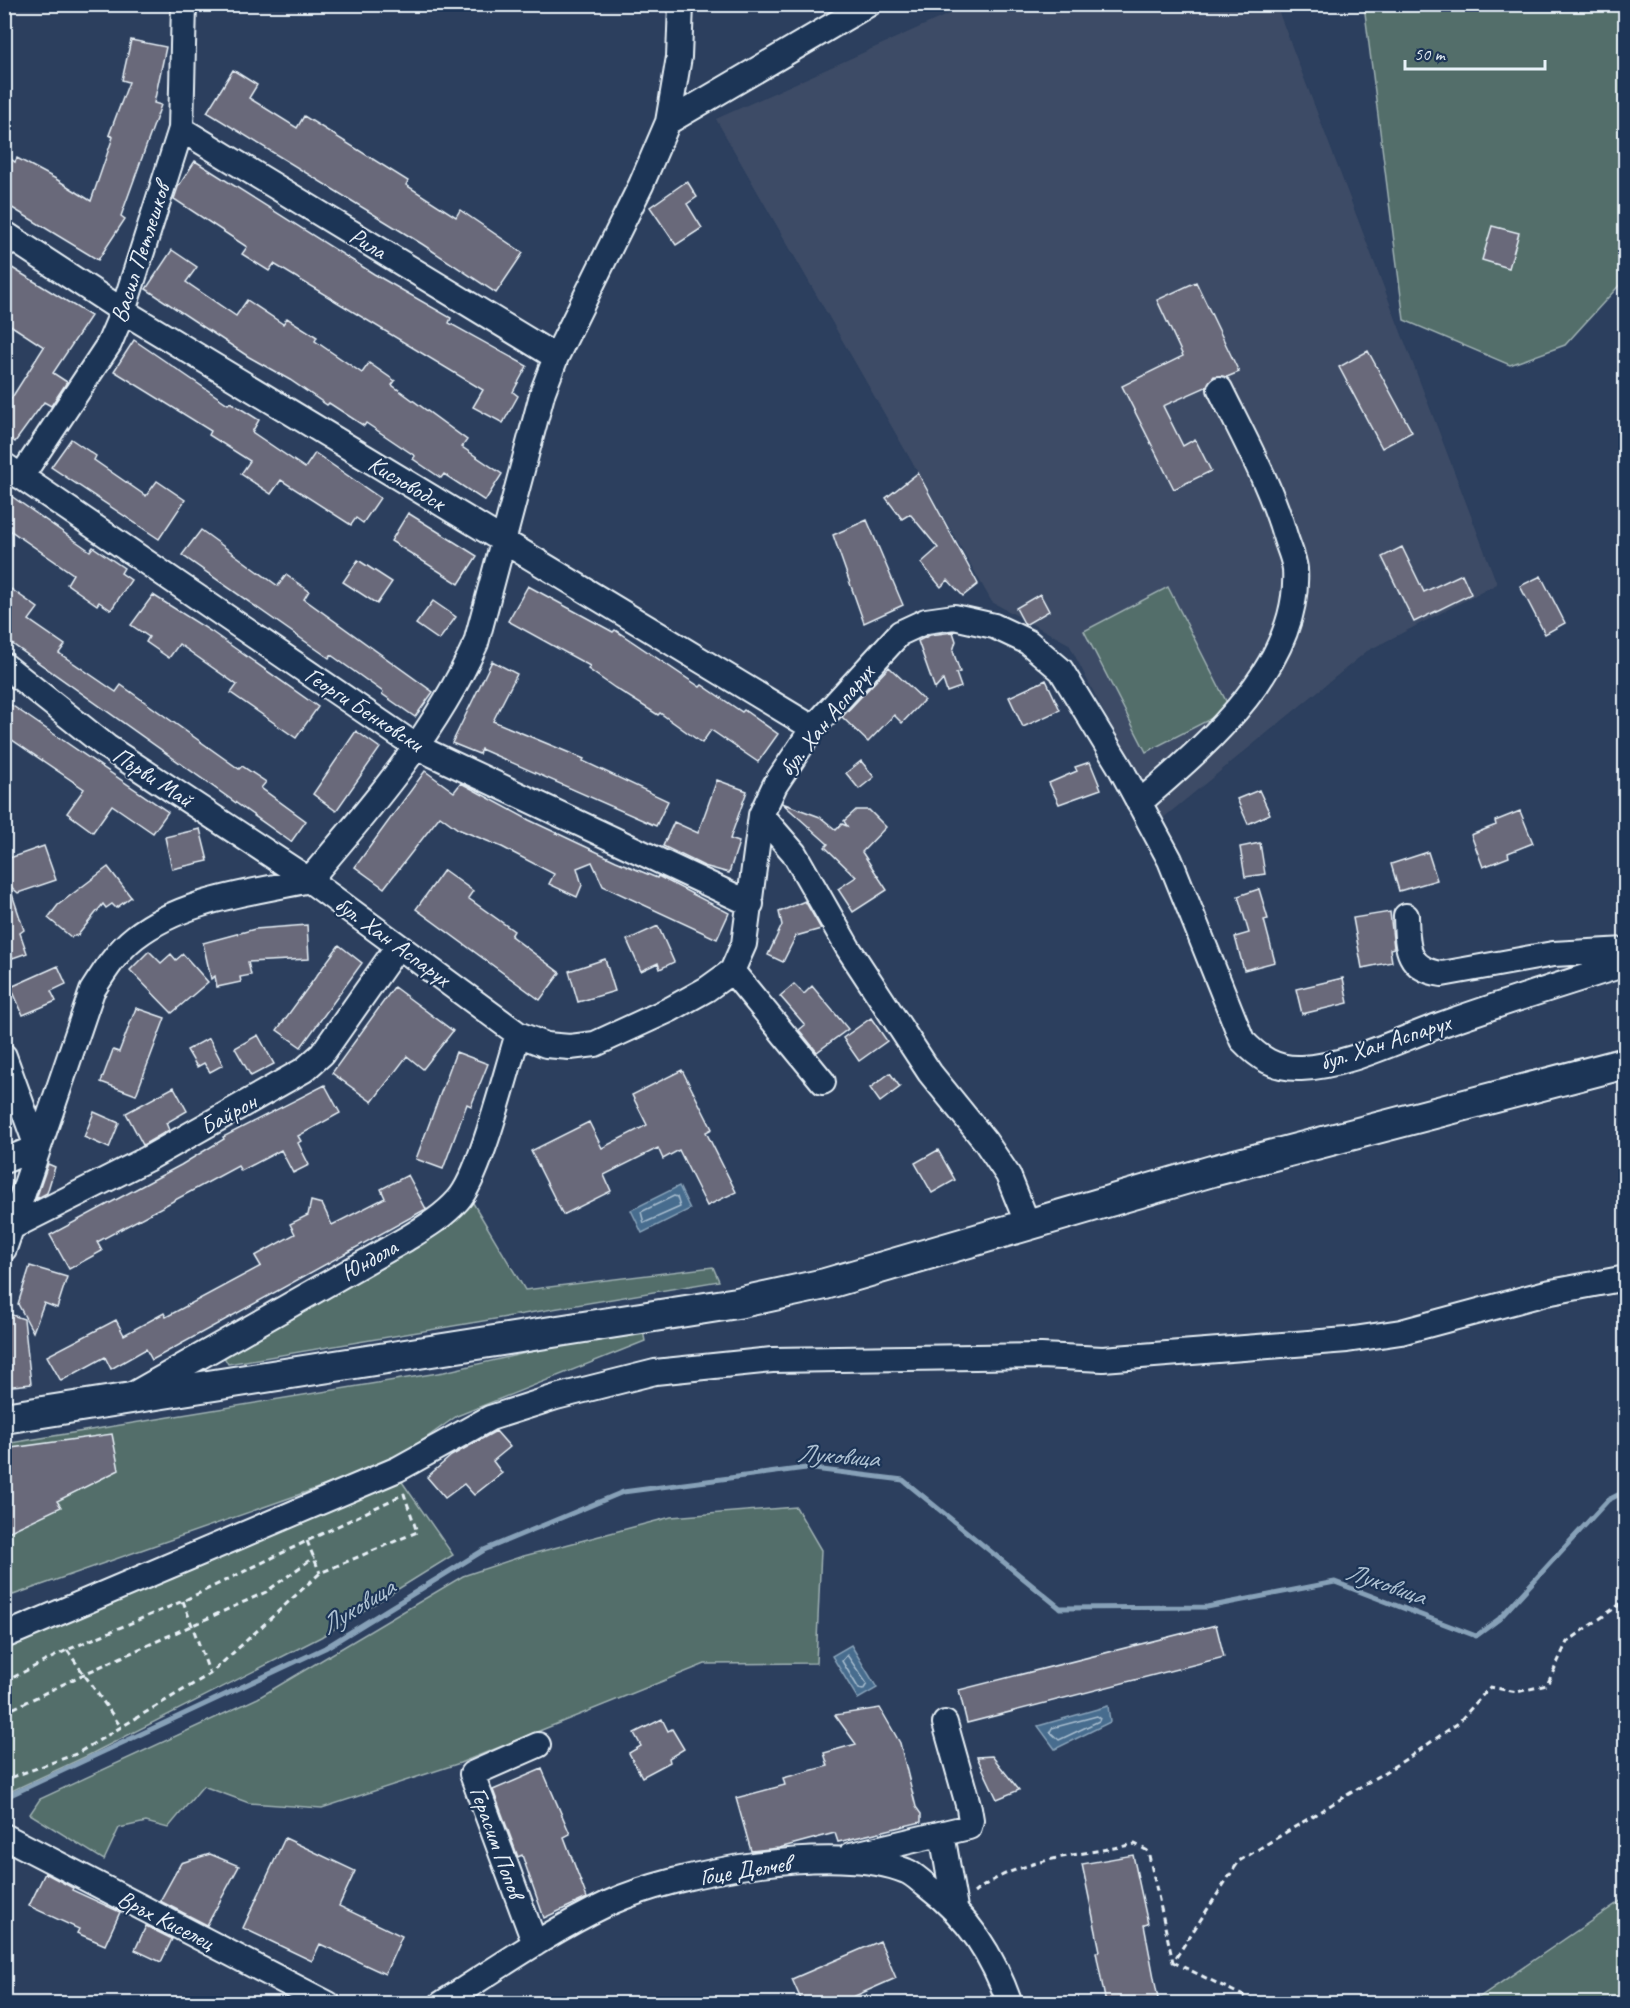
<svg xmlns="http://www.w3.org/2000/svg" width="1630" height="2008" viewBox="0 0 1630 2008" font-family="Caveat,sans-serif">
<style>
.built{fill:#3e4c66}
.green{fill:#536e6b;stroke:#9eb0b2;stroke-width:1.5}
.water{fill:#466c8e;stroke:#87a1b8;stroke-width:1.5}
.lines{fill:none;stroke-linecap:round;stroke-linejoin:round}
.shore{stroke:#a7bcce;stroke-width:1.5}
.stream{stroke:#87a1b8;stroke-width:5}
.building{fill:#69697a;stroke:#e8f1f8;stroke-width:1.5}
.minor-casing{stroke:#e8f1f8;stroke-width:28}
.major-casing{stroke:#e8f1f8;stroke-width:34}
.path{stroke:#e8f1f8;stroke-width:3;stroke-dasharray:6 4.5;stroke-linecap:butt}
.minor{stroke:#1d3557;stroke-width:24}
.major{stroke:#1d3557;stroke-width:30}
.labels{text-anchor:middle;stroke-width:4.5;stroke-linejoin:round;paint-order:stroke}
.street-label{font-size:24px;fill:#e8f1f8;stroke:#1d3557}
.water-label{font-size:26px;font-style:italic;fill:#afc2d3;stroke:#1d3557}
</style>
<rect width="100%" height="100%" fill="#2c3f5e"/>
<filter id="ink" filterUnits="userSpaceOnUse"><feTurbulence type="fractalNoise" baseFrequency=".0167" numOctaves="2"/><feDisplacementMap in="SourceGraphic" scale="12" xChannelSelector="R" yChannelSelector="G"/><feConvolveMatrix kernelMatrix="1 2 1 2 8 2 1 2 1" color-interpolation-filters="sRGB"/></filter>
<g filter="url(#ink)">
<path class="built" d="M969 5H1276L1497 584 1367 651 1163 818 1135 773 1069 644 992 602 716 119Z"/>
<path class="green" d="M1364 5H1625V279L1565 345 1510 365 1404 320Z
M1168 587 1230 709 1146 752 1084 631Z
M470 1198 525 1290 713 1267 719 1281 228 1364 219 1348Z
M642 1326 645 1341 457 1416 392 1462 13 1595 5 1581V1444L444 1372Z
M400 1479 453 1555 321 1637 87 1756 5 1794 4 1644Z
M796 1507 821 1550 816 1663 705 1664 460 1763 322 1808 249 1803 203 1786 168 1828 146 1822 119 1828 104 1860 30 1814 40 1799 258 1698 463 1576 520 1557 671 1517Z
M1625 1898V2003H1471Z"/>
<path class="water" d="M679 1186 690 1209 642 1233 631 1210Z
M851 1645 877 1688 858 1699 832 1656Z
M1108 1706 1110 1722 1055 1749 1038 1726Z"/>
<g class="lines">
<path class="shore" d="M674 1196 677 1197 680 1207 644 1223 641 1212Z
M847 1655 867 1684 863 1690 859 1689 842 1661Z
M1097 1716 1100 1718 1099 1721 1059 1740 1050 1732 1052 1728Z"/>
<path class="stream" d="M4 1798 325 1648 484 1550 623 1492 806 1468 903 1480 1060 1608 1207 1607 1335 1582 1476 1636 1499 1619 1608 1500 1626 1491"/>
</g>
<path class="building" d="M131 40 166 47 154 103 161 105 121 216 125 219 98 260 4 203V154L15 162 17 158 56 179 91 201 113 137 109 135 129 82 122 80Z
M233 70 257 85 249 98 297 128 304 116 408 181 406 185 456 217 460 210 523 253 496 293 422 244 207 112Z
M195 161 374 274 451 318 449 323 527 366 513 392 518 396 503 423 473 407 483 390 274 264 269 271 242 254 247 247 174 199 178 187Z
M687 181 697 197 687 204 702 228 676 245 650 207Z
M1492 226 1519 233 1509 268 1482 260Z
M172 250 197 267 186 282 236 316 247 300 283 324 287 318 317 337 315 341 362 373 369 363 395 381 392 385 467 440 462 447 502 474 485 501 444 474 441 478 413 459 415 456 366 423 364 426 329 403 327 405 290 380 249 357 146 289Z
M4 263 91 316 53 373 67 382 51 406 44 402 15 442 4 434V410L44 347 4 321Z
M1196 282 1239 372 1227 377 1214 376 1206 387 1163 406 1183 446 1195 439 1211 471 1174 489 1122 386 1183 356 1157 300Z
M134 340 228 404 230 402 259 420 252 432 305 468 315 453 380 498 363 523 356 518 351 525 281 480 271 494 241 474 250 461 209 435 211 431 114 371Z
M1368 351 1412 432 1382 448 1339 367Z
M71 439 96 456 94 460 146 496 157 481 185 500 159 539 51 467Z
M918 473 978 584 963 596 948 580 941 587 921 563 938 548 910 514 902 519 886 498Z
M4 491 90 551 93 547 124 568 121 573 131 580 111 610 99 602 97 605 67 584 73 574 4 526Z
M408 513 477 556 459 584 391 541Z
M867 520 903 605 864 623 833 535Z
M201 530 278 586 286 575 309 591 304 599 433 692 415 717 382 694 383 692 331 655 329 658 182 555Z
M1402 547 1424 592 1462 574 1471 594 1414 622 1382 557Z
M358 560 392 582 377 604 343 582Z
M1541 576 1565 623 1545 634 1520 586Z
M528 586 613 632 615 630 700 687 702 685 742 712 744 710 778 734 758 762 711 730 702 743 660 713 658 715 615 688 588 669 590 666 508 621Z
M11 589 38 608 29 620 65 645 59 653 116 692 121 685 239 769 242 766 266 782 261 788 306 821 291 842 4 638V598Z
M1040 594 1049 611 1025 625 1016 608Z
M153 595 212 632 318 707 296 738 231 693 237 685 179 644 169 658 146 642 149 637 131 625Z
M433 601 456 617 439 640 416 624Z
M953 632 956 641 953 651 960 672 956 673 961 687 947 692 943 680 935 689 918 641 930 635Z
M492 661 517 674 493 721 584 759 583 761 668 801 656 826 481 749 479 754 452 743Z
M889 667 924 700 902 723 894 715 868 742 842 717Z
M1046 680 1060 710 1023 727 1009 697Z
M4 700 168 812 153 833 112 805 93 832 67 813 84 789 5 735Z
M356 731 380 748 336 811 313 794Z
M861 761 874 777 859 789 846 773Z
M1090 762 1101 789 1059 804 1049 783 1077 771 1075 767Z
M425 771 454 792 461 783 529 820 616 861 657 878 658 876 729 913 717 939 603 886 592 862 577 868 582 885 577 897 549 884 554 874 502 847 458 829 440 816 384 888 355 867Z
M717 780 747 791 730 839 739 842 729 873 704 866 663 846 674 822 698 833Z
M1259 790 1270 814 1248 824 1237 799Z
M782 803 820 817 836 830 842 824 847 826 844 821 856 810H869L886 827 862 852 887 890 853 912 838 889 856 877 825 847 828 844Z
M1520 811 1533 843 1508 853 1509 857 1483 867 1471 835 1496 825 1495 821Z
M200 829 208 861 172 869 165 837Z
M1260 843 1265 874 1245 877 1240 847Z
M44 846 56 880 18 893 9 885 24 930 20 933 27 953 4 961V860Z
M1428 852 1437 880 1399 891 1391 864Z
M108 867 131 897 116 908 112 904 106 908 103 904 78 935 71 937 48 918 58 905Z
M444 870 473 891 468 898 514 931 511 936 560 973 540 1000 416 909Z
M1259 889 1268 919 1264 920 1275 962 1244 970 1235 937 1249 933 1238 896Z
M805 901 821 929 796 936 783 962 768 955 782 925 779 912Z
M1390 912 1394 948 1390 949 1392 962 1362 968 1353 918Z
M307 925 309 959 248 962 251 975 240 977 241 982 217 987 215 976 211 979 203 943 255 929Z
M658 926 674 962 660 969 658 963 641 971 627 940Z
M339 945 362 963 301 1047 277 1030Z
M149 951 161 963 171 954 176 960 183 954 208 982 172 1013 130 970Z
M605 959 615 991 578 1002 569 971Z
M58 966 66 984 51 991 56 1001 23 1015 11 987Z
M1343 978 1348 1003 1302 1014 1296 989Z
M794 984 804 994 812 986 848 1029 817 1052 799 1030 805 1025 780 996Z
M394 987 453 1031 423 1069 407 1056 372 1102 332 1073Z
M136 1008 165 1018 136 1095 101 1082 113 1050 119 1052Z
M871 1018 887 1041 859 1061 843 1038Z
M258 1035 274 1064 251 1076 235 1048Z
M209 1038 223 1065 210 1072 204 1063 197 1067 187 1050Z
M456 1052 488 1064 471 1106 467 1104 443 1169 416 1159Z
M682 1070 712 1129 706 1132 736 1192 707 1206 679 1150 663 1159 658 1148 604 1175 611 1191 563 1215 531 1151 589 1122 602 1148 647 1125 632 1095Z
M890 1073 900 1087 880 1102 870 1088Z
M325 1085 340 1113 298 1136 301 1141 298 1143 309 1165 293 1173 281 1150 241 1171 238 1166 97 1242 102 1251 69 1269 50 1235 181 1165 224 1139 223 1137Z
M174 1087 187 1111 166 1123 169 1130 143 1145 126 1113Z
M94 1112 119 1123 109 1148 84 1137Z
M938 1150 955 1180 932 1193 915 1163Z
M48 1164 55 1167 47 1193 36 1199Z
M408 1175 426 1209 152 1360 146 1349 111 1369 105 1357 61 1381 47 1356 116 1320 124 1335 164 1313 166 1317 261 1266 255 1256 295 1234 290 1224 308 1215 311 1201 322 1204 332 1225 385 1198 381 1189Z
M30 1266 67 1277 57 1308 44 1303 33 1332 18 1304Z
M9 1314 24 1319 31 1384 4 1387V1324Z
M496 1431 510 1447 493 1461 502 1473 474 1495 464 1484 445 1498 427 1477 451 1456Z
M112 1434 119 1470 57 1501 61 1507 4 1534V1449Z
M1216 1625 1224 1657 967 1723 959 1690Z
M880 1708 900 1743 916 1807 921 1814V1822L838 1842 835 1833 779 1848 751 1851 736 1798 785 1785 783 1778 828 1766 824 1753 856 1744 835 1715Z
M662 1719 668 1731 672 1729 684 1749 669 1758 670 1762 642 1777 629 1753 641 1746 634 1733Z
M992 1756 1019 1790 997 1799 977 1757Z
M542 1769 570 1834 564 1837 587 1898 544 1918 522 1855 518 1857 493 1790Z
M285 1838 355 1871 339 1906 402 1936 385 1974 320 1944 312 1961 243 1928Z
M210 1854 239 1866 207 1925 160 1901 181 1863Z
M1133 1855 1148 1924 1144 1925 1159 2004H1106L1096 1952 1100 1951 1082 1864Z
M45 1873 73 1888 72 1890 120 1912 105 1945 77 1933 79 1929 29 1906Z
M146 1926 172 1939 161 1962 135 1950Z
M880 1941 896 1978 837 2004H803L792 1979Z"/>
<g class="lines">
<g class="minor-casing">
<path id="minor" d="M668 122 869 4
M181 129 556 357
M4 233 123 311 813 728
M4 465 417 747 751 904
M21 477 109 344 123 311 181 129 184 4
M4 665 107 747 309 880C372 806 436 732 476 643L543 391 556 357 641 185 668 122 679 57 681 4
M1139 803C1205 746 1301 666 1295 569 1294 559 1289 548 1286 539 1271 486 1244 438 1220 389
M761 815 794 853 848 948 930 1073 985 1141 1008 1175 1028 1225
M1406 916C1407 947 1406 969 1442 974L1553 954 1626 950
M732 971 823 1082
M4 1056 37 1147 4 1161
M12 1227 147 1159 304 1070 322 1054 398 946
M4 1249 92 991C104 972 117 951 135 937 184 899 251 893 309 880L518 1034 546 1045 570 1047 595 1044 671 1009 707 989 732 971 744 944 761 815 775 785 813 728 900 633 926 621 954 617 994 626 1028 642 1061 670 1120 767 1170 860 1242 1040C1259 1058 1275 1069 1301 1068 1345 1067 1398 1040 1440 1025 1501 1003 1563 984 1626 964
M134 1394 406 1239C424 1228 443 1217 458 1200 481 1175 506 1071 518 1034
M4 1636 398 1469 490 1418 556 1397 655 1372 772 1360 1041 1356 1103 1359 1347 1340 1401 1332 1546 1293 1626 1278
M942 1834 955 1908
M4 1836 328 2004
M851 1855 969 1827 971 1820 969 1808 945 1723
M535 1944 472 1774 538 1745
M441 2004C496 1969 550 1931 609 1903 676 1872 838 1842 906 1871 914 1874 921 1882 928 1887 970 1919 992 1954 1010 2004"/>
</g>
<g class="major-casing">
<path id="major" d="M4 1418 737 1303 825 1284 1212 1171 1626 1063"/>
</g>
<path class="path" d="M307 1541 320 1573
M183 1601 210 1674
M67 1650 121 1727
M4 1682 67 1650 183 1601 404 1494 417 1532 320 1573 210 1674 76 1754 4 1780
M4 1713 84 1674 266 1592 314 1557
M974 1893C1017 1858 1082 1855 1135 1844L1148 1851 1173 1962 1239 1861 1411 1756 1457 1724 1490 1687 1517 1692 1547 1685 1567 1642 1626 1600
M1173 1962 1260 2004"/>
<use href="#minor" class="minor"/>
<use href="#major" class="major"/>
</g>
</g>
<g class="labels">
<g class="street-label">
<text transform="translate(368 243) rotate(31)" y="8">Рила</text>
<text transform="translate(140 253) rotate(-72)" y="8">Васил Петлешков</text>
<text transform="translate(407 483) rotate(31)" y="8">Кисловодск</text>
<text transform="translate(364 709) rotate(33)" y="8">Георги Бенковски</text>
<text transform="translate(826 720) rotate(-51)" y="8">бул. Хан Аспарух</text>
<text transform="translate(153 777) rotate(33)" y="8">Първи Май</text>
<text transform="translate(393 941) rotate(36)" y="8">бул. Хан Аспарух</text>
<text transform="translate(1385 1042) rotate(-18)" y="8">бул. Хан Аспарух</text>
<text transform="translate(228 1114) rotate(-29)" y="8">Байрон</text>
<text transform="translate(369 1260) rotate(-30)" y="8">Юндола</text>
<text transform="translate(497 1842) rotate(70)" y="8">Герасим Попов</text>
<text transform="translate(745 1870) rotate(-9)" y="8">Гоце Делчев</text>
<text transform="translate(166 1920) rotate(27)" y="8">Връх Киселец</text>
</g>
<g class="water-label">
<text transform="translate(838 1455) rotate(4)" y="9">Луковица</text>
<text transform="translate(1386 1583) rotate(19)" y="9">Луковица</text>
<text transform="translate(357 1606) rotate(-32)" y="9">Луковица</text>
</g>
</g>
<rect width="1630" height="2008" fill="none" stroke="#1d3557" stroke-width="24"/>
<rect x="12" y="12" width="1606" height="1984" fill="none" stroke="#e8f1f8" stroke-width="2" filter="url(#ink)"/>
<path d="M1405 60v9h140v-9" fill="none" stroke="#e8f1f8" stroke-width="3"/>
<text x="1414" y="60" font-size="18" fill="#e8f1f8" stroke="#1d3557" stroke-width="4.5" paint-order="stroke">50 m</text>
</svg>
